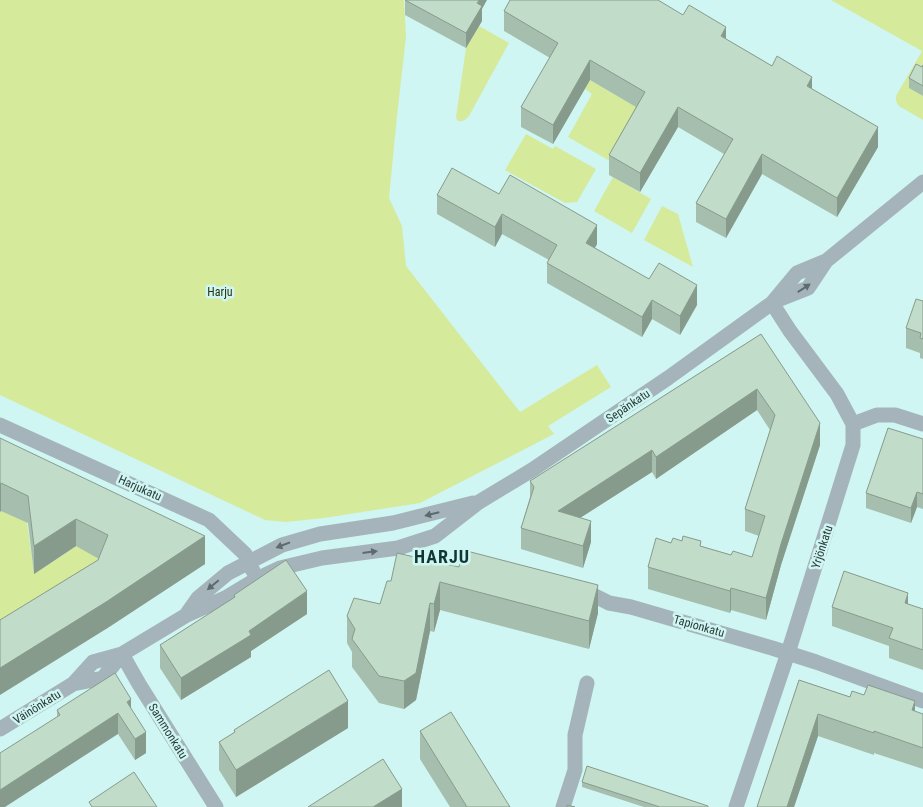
<svg xmlns="http://www.w3.org/2000/svg" width="923" height="807" viewBox="0 0 923 807" font-family="'Roboto Condensed',sans-serif">
<style>
.green{fill:#d6ea9c}
.lines{fill:none;stroke-linecap:round;stroke-linejoin:round}
.minor{stroke:#a5b4ba;stroke-width:15}
.wall{fill:#a6bead}
.shaded-wall{fill:#879b8d}
.building{fill:#c1ddc9;stroke:#879b8d}
.oneway{fill:#5c6b6c}
.labels{text-anchor:middle;stroke-width:5;stroke-linejoin:round;paint-order:stroke}
.park-label{font-size:12px;fill:#2a320d;stroke:#cff6f2}
.street-label{font-size:12px;fill:#2b3a38;stroke:#cff6f2}
.district-label{font-size:18px;font-weight:bold;letter-spacing:1px;fill:#123633;stroke:#cff6f2}
</style>
<rect width="100%" height="100%" fill="#cff6f2"/>
<path class="green" d="M0 0H404L406 37 397 116 389 198 402 226 406 266 520 412 597 365 611 387 548 426 554 434 420 503 324 518 286 522 265 520 0 395Z
M831 0H923V120L899 106C896 103 896 100 896 96L922 51Z
M479 26 509 43 469 116C465 120 463 123 457 120L456 117 466 48Z
M590 80 640 109 610 161 568 137 592 94 585 89Z
M526 134 553 149 555 146 596 169 577 202 565 203 505 170Z
M613 177 651 199 632 233 594 211Z
M662 206 678 214 693 267 644 240Z
M1 510 27 522 34 573 68 552 69 542 108 561 0 648V512Z"/>
<g class="lines">
<path class="minor" d="M775 301 808 288 826 261
M853 424 877 415H895L923 424
M0 425 209 520 245 554 253 571
M580 591 591 594 609 603 631 607 772 648 816 662 923 701
M186 615 198 598 228 573 282 545 320 534 393 523 473 503
M122 654 139 684 216 807
M73 684 103 678 122 654
M0 729 73 684 93 662 122 654 185 616 227 597 257 579 280 568 322 558 398 548 435 536 479 502 532 470 668 378 772 303 797 273 826 261 923 182
M563 807 575 770V735L587 683
M736 807 788 653 853 445V424L837 394 790 331 772 303"/>
</g>
<path class="wall" d="M405 0 482 9V21L466 48 405 15Z
M504 11 726 39 812 89 878 147 837 217 762 174 726 238 696 222V203L724 154 678 127 640 192 609 175V155L636 107 590 80 553 144 521 127V107L550 58 504 31Z
M923 65V96L909 88V78L922 67Z
M499 194 597 244 595 248 649 279 697 305 680 335 652 319 642 337 547 283V263L549 260 502 234 495 247 437 214V195Z
M923 301V359L920 358V353L906 348V328Z
M761 334 820 445 781 565 766 620 731 610 730 613 648 589V567L671 543 701 546 731 555 752 557 759 536 745 531V509L770 430 757 410 656 479 652 472 580 518 591 542 583 568 521 549V528L530 497V481Z
M0 438 205 564 106 629 98 560 99 559 76 546 34 574 28 523 1 511Z
M923 439V509L917 507 911 523 866 508V493Z
M459 567 598 613 589 649 440 610 434 632 430 631 416 700 404 709 379 703 352 667V652L347 643V616L380 604 391 581Z
M234 595 307 614 251 651V657L181 700 160 668V645L234 598Z
M908 604 923 609V670L889 658V646L832 626V607Z
M799 680 850 697 915 712 923 714V769L874 753V755L818 736 794 807H757Z
M131 708 146 753 135 760 118 734 57 717V710Z
M348 728 236 797 219 770V742L234 733V730Z
M420 731 510 807H450L420 759Z
M582 782 708 807H644L582 787Z"/>
<path class="shaded-wall" d="M479 0H487L482 9V21L466 48V33Z
M726 27V47L721 36Z
M590 60V80L553 144V125Z
M812 77V97L807 86Z
M678 107V127L640 192V173Z
M878 127V147L837 217V198Z
M762 154V174L726 238V219Z
M502 214V234L495 247V227Z
M597 225V244L586 263V243Z
M697 285V305L680 335V316Z
M652 300V319L642 337V317Z
M757 389V410L656 479V457Z
M820 423V445L781 565 766 620V598L781 544Z
M652 450V472L558 532V511Z
M1 483V511L0 512V484Z
M917 492V507L911 523V508Z
M76 519V546L34 574V546Z
M591 521V542L583 568V546Z
M205 536V564L106 629 0 695V668Z
M440 582V610L434 632V604Z
M598 585V613L589 649V621Z
M731 588V610L730 613V591Z
M307 591V614L251 651V657L181 700V678Z
M908 593V613L905 603Z
M430 603V631L416 700 404 709V681Z
M131 699V719L127 702Z
M348 701V728L236 797V770Z
M915 701V722L912 710Z
M118 713V734L5 807H0V790Z
M818 714V736L794 807H787Z
M146 732V753L135 760V739Z
M402 789V807H373Z"/>
<path class="building" d="M405 0H479L477 3 482 6 466 33Z
M510 0H658L683 15 689 5 726 27 721 36 772 66 777 56 812 77 807 86 878 127 837 198 762 154 726 219 696 203 733 139 678 107 640 173 609 155 645 92 590 60 553 125 521 107 558 43 504 11Z
M916 64 922 67 923 65V86L909 78Z
M452 168 499 194 510 175 597 225 586 243 649 279 659 263 697 285 680 316 652 300 642 317 547 263 557 245 502 214 495 227 437 195Z
M916 299 923 301V339L920 338 921 333 906 328Z
M761 334 820 423 781 544 766 598 731 588 730 591 648 567 656 538 671 543 673 538 682 541 683 536 701 541 700 546 731 555 733 551 752 557 765 516 745 509 775 415 757 389 656 457 652 450 558 511 591 521 583 546 521 528 534 487 530 481Z
M888 428 923 439V494L917 492 911 508 866 493Z
M0 438 205 536 106 602 0 668V620L98 560 108 535 76 519 34 546 28 496 1 483 0 484Z
M463 550 598 585 589 621 440 582 434 604 430 603 416 673 404 681 379 676 352 639 355 629 347 616 354 598 380 604 387 581H391L397 553 459 567Z
M286 560 307 591 249 631 251 635 181 678 160 645 235 597 234 595Z
M844 571 908 593 905 603 923 609V650L889 638 893 628 832 607Z
M329 670 348 701 236 770 219 742 235 732 234 730Z
M115 673 131 699 127 702 146 732 135 739 118 713 0 790V753L60 715 57 710Z
M799 680 850 697 852 691 864 695 868 685 915 701 912 710 923 714V748L874 731V733L818 714 787 807H757Z
M451 712 510 807H467L420 731Z
M383 759 402 789 373 807H308Z
M587 766 708 806V807H660L582 782Z
M134 772 157 807H92L89 802Z
M567 805 575 807H567Z"/>
<defs><path id="oneway-solid" d="M-6-.8H1V-3.2L6.5 0L1 3.2V.8H-6Z" transform="scale(1.25)"/></defs>
<g class="oneway">
<use href="#oneway-solid" transform="translate(804 288) rotate(-33)"/>
<use href="#oneway-solid" transform="translate(432 514) rotate(166)"/>
<use href="#oneway-solid" transform="translate(283 545) rotate(159)"/>
<use href="#oneway-solid" transform="translate(370 552) rotate(-7)"/>
<use href="#oneway-solid" transform="translate(213 585) rotate(140)"/>
</g>
<g class="labels">
<g class="park-label">
<text x="220" y="296">Harju</text>
</g>
<g class="street-label">
<text transform="translate(628 406) rotate(-34)" y="4">Sepänkatu</text>
<text transform="translate(140 488) rotate(24)" y="4">Harjukatu</text>
<text transform="translate(822 547) rotate(-72)" y="4">Yrjönkatu</text>
<text transform="translate(699 626) rotate(16)" y="4">Tapionkatu</text>
<text transform="translate(37 707) rotate(-32)" y="4">Väinönkatu</text>
<text transform="translate(168 731) rotate(58)" y="4">Sammonkatu</text>
</g>
<g class="district-label">
<text x="442" y="563">HARJU</text>
</g>
</g>
</svg>
